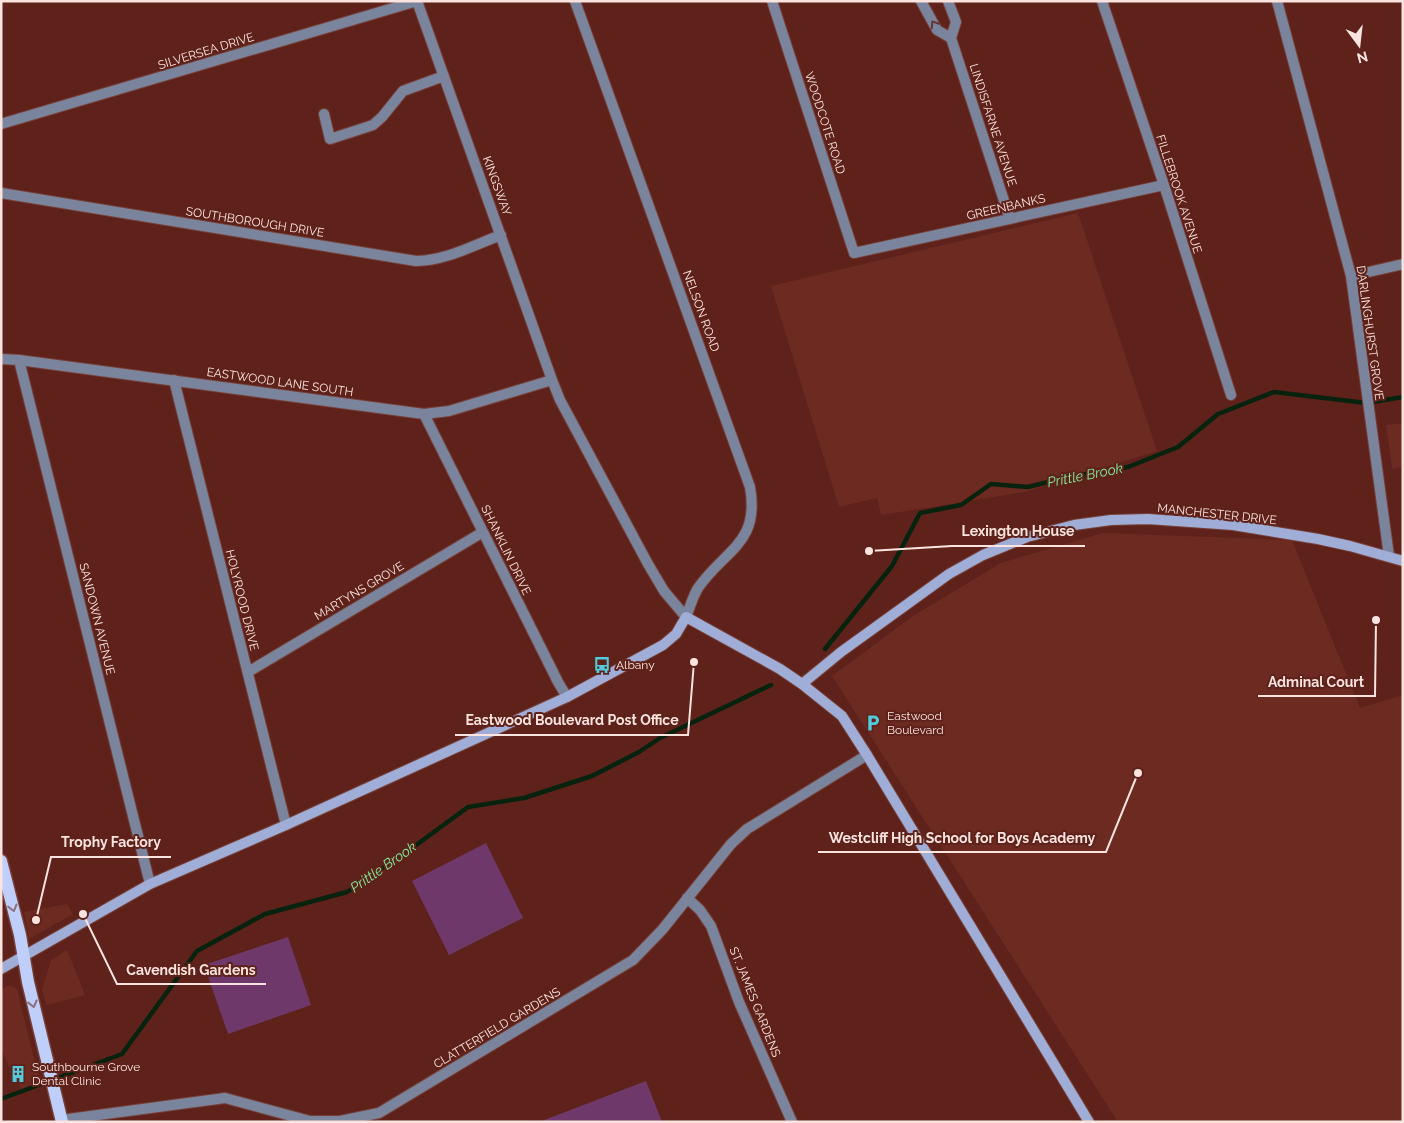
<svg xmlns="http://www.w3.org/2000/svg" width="1404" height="1123" viewBox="0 0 1404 1123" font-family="Raleway,sans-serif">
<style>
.built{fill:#6d2a21}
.green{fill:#6e396a}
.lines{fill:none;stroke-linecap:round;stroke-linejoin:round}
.stream{stroke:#07230f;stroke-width:4.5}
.street-casing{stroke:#77413a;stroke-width:12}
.secondary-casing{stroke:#77413a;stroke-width:12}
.primary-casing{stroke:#77413a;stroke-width:15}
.street{stroke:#7b849d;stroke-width:10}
.secondary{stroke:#a0aed7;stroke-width:10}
.primary{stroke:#c0cff9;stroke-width:12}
.oneway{stroke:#643634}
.oneway2{stroke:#8a707e}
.labels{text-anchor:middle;stroke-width:4;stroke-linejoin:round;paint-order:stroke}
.street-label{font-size:12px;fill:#fbe3df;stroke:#5e221a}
.poi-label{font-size:12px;fill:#fbe3df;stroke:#5e221a;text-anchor:start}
.water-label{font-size:14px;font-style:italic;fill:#7fef9a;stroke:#5e221a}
.leader{fill:none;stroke:#fbe3df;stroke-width:2}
.callout-dot{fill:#fbe3df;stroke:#5e221a;stroke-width:2}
.callout-label{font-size:14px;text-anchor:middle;font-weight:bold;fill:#fbe3df;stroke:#5e221a;stroke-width:4;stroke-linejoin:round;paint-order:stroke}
</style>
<rect width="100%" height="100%" fill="#5e221a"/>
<path class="built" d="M1078 213 1157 451 1025 492 881 515 877 498 839 507 771 286Z
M1403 423V467L1392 469 1386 425Z
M1103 533 1292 540 1360 708 1403 695V1122H1118L832 676 913 616 1001 563Z
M67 904 73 914 29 939 24 912Z
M67 950 85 995 47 1005 42 990 51 960Z
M7 986H12L17 989 40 1083 21 1089 1 1050V990Z"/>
<path class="green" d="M486 843 523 918 449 955 412 881Z
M288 937 311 1005 228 1034 204 965Z
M646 1081 662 1122H539Z"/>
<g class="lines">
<path class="stream" d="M825 649 892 566 920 513 961 505 991 484 1028 487 1068 477 1128 467 1178 447 1218 414 1274 392 1366 403 1403 397
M1 1099 122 1054 197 951 265 914 347 892 419 843 468 807 524 798 592 776 639 752 660 738 771 685"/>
<g class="street-casing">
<path id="street" d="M417 1 552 380 560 400 648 564 664 591 686 617C690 607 693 596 698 588 725 549 760 544 750 487L575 1
M772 1 854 253 1164 185
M921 1 937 30 951 38 956 22 948 1
M1102 1 1164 185 1231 395
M1277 1 1351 276 1389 556
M951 38 1010 219
M324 114 330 139 373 125 382 117 403 91 444 76
M1 124 417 1
M1 193 416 261C445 261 474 245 501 235
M1351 276 1403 264
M1 359 19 360 424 414 449 411 552 380
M19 360 150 884
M174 380 286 825
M424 414 558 682 567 697
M248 672 483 532
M687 898 700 910 711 926 739 1002 792 1122
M61 1120 225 1098 310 1121H340L379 1113 633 960 662 930 731 844 747 829 867 755"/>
</g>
<g class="secondary-casing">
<path id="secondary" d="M802 684 841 652 949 574 983 555 1027 537 1074 525 1111 520 1148 519 1233 525 1318 539 1350 546 1403 561
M1 969 150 884 286 825 567 697 663 645 676 634 686 617 780 669 802 684 842 716 867 755 1089 1122"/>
</g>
<g class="primary-casing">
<path id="primary" d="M1 861 20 935 28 982 62 1122"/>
</g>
<use href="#street" class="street"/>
<use href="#secondary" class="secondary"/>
<use href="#primary" class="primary"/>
</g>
<defs><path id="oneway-chevron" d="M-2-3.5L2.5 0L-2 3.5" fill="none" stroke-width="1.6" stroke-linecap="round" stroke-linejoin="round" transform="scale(1.25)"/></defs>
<use class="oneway" href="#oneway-chevron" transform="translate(934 24) rotate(-123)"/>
<g class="oneway2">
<use href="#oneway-chevron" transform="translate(13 908) rotate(75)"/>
<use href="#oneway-chevron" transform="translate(33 1004) rotate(76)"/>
</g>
<defs>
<g id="bus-bare" transform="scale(1.35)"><path d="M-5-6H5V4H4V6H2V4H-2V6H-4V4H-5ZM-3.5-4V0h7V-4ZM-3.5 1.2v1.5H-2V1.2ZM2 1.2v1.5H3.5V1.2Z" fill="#54cadd" stroke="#5e221a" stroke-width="2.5" paint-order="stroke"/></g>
<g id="parking-bare" transform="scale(1.35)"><path d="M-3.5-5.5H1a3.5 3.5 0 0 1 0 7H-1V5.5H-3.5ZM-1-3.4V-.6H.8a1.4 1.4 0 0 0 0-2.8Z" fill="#54cadd" stroke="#5e221a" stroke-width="2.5" paint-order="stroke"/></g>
<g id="building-bare" transform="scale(1.35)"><path d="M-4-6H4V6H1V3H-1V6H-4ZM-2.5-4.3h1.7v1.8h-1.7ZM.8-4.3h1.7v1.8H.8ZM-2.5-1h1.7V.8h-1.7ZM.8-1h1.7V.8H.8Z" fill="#54cadd" stroke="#5e221a" stroke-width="2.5" paint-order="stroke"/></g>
</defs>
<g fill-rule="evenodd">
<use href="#bus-bare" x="602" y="665"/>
<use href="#parking-bare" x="873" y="723"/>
<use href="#building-bare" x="18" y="1074"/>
</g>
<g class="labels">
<g class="street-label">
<text transform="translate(206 51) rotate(-17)" y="4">SILVERSEA DRIVE</text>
<text transform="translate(825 123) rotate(72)" y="4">WOODCOTE ROAD</text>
<text transform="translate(993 125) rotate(72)" y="4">LINDISFARNE AVENUE</text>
<text transform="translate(497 186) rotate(70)" y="4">KINGSWAY</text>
<text transform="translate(1179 194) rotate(72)" y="4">FILLEBROOK AVENUE</text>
<text transform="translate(1006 207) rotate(-13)" y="4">GREENBANKS</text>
<text transform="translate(255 222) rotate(9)" y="4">SOUTHBOROUGH DRIVE</text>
<text transform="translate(701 311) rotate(70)" y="4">NELSON ROAD</text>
<text transform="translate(1370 333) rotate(82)" y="4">DARLINGHURST GROVE</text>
<text transform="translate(280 382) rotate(8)" y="4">EASTWOOD LANE SOUTH</text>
<text transform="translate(1217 514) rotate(6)" y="4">MANCHESTER DRIVE</text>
<text transform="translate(506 550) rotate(64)" y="4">SHANKLIN DRIVE</text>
<text transform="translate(359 591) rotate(-31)" y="4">MARTYNS GROVE</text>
<text transform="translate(242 600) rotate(76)" y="4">HOLYROOD DRIVE</text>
<text transform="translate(97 619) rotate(76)" y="4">SANDOWN AVENUE</text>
<text transform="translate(755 1002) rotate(68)" y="4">ST. JAMES GARDENS</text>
<text transform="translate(497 1028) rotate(-31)" y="4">CLATTERFIELD GARDENS</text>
</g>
<g class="poi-label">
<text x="616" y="669">Albany</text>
<text x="887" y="720">Eastwood<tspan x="887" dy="14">Boulevard</tspan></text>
<text x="32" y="1071">Southbourne Grove<tspan x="32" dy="14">Dental Clinic</tspan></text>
</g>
<g class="water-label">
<text transform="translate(1085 475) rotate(-11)" y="5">Prittle Brook</text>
<text transform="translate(383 867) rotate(-35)" y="5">Prittle Brook</text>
</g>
</g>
<path class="leader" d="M869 551L952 546H1085M1376 620L1375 696H1258M694 662L688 735H455M1138 773L1106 852H818M36 920L51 857H171M83 914L117 984H266"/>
<g class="callout-dot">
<circle cx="869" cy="551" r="5"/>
<circle cx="1376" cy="620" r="5"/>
<circle cx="694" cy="662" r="5"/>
<circle cx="1138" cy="773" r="5"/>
<circle cx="36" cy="920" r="5"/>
<circle cx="83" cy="914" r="5"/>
</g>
<g class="callout-label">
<text x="1018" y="536">Lexington House</text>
<text x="1316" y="687">Adminal Court</text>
<text x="572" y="725">Eastwood Boulevard Post Office</text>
<text x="962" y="843">Westcliff High School for Boys Academy</text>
<text x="111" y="847">Trophy Factory</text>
<text x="191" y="975">Cavendish Gardens</text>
</g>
<rect width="1404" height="1123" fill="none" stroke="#fbe3df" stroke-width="5"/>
<g transform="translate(1359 45) rotate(165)" stroke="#5e221a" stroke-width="4" paint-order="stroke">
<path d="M0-4L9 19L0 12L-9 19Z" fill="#fbe3df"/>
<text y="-8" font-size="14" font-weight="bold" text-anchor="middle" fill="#fbe3df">N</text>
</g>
</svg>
